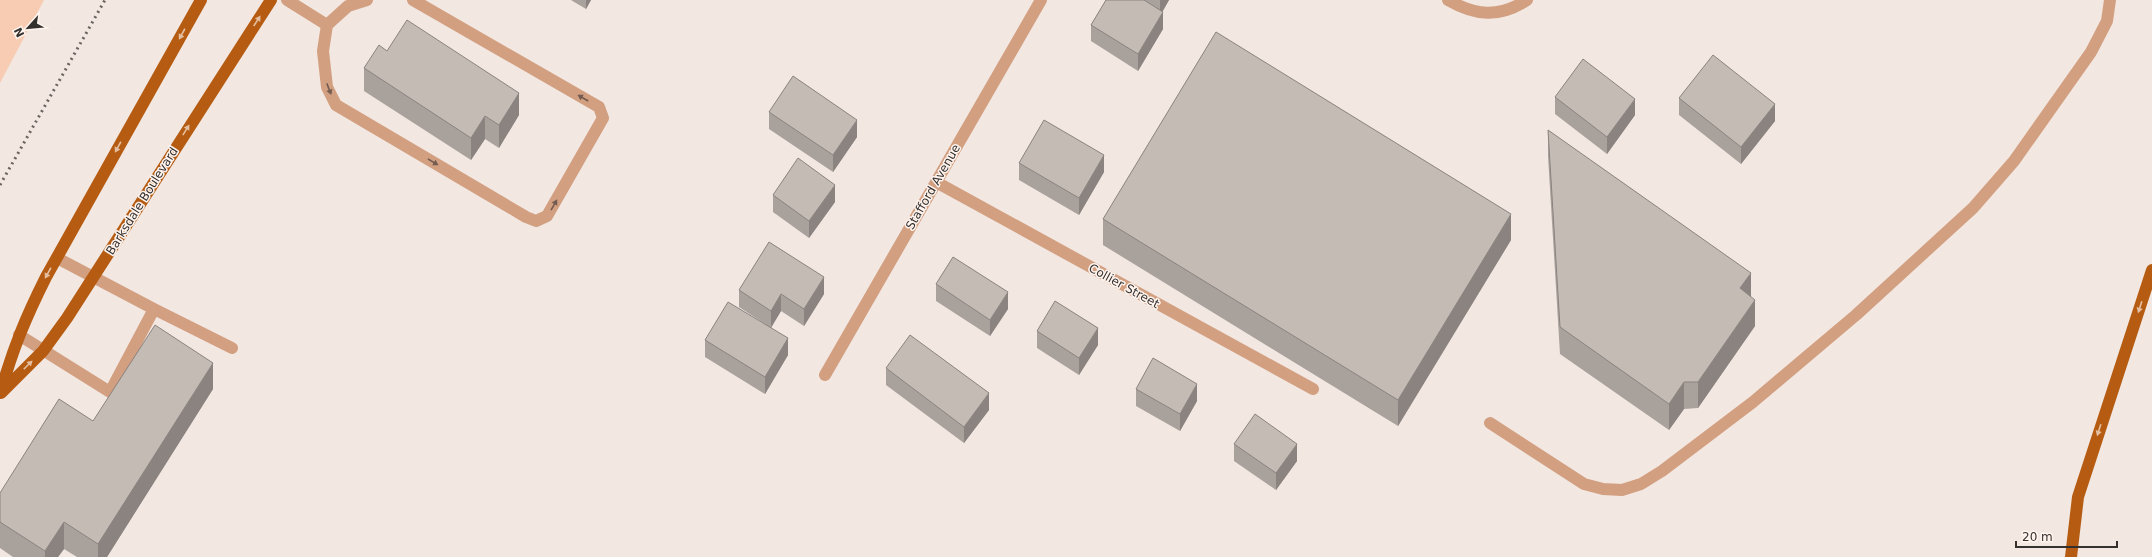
<svg xmlns="http://www.w3.org/2000/svg" width="2152" height="557" viewBox="0 0 2152 557" font-family="'DejaVu Sans',sans-serif">
<style>
.green{fill:#f8ccb2}
.lines{fill:none;stroke-linecap:round;stroke-linejoin:round}
.minor{stroke:#d29f80;stroke-width:12}
.major{stroke:#b65c12;stroke-width:12}
.rail{stroke:#6a6461;stroke-width:3;stroke-dasharray:2 4;stroke-linecap:butt}
.wall{fill:#a9a19c}
.shaded-wall{fill:#8a837f}
.building{fill:#c5bbb5;stroke:#8a837f}
.oneway{fill:#e5bfa1}
.oneway2{fill:#735c4f}
.labels{text-anchor:middle;stroke-width:3;stroke-linejoin:round;paint-order:stroke}
.street-label{font-size:12px;fill:#34302e;stroke:#fff4ee}
</style>
<rect width="100%" height="100%" fill="#f2e7e1"/>
<path class="green" d="M0 0H44L0 83Z"/>
<g class="lines">
<path class="minor" d="M287 0 327 25
M367 0 348 6 327 25 323 51 327 87 336 105 526 217 536 221 547 216 603 118 599 107 413 0
M1448 0C1476 16 1499 18 1527 0
M936 182 1313 389
M154 309 232 348
M19 335 110 392 154 309 57 258
M825 375 1041 0
M1490 423 1584 484 1603 489 1622 490 1641 484 1662 471 1753 402 1856 315 1973 208 2014 161 2091 52 2107 21 2110 0"/>
<path class="major" d="M1 391C13 348 26 317 46 277L201 0
M1 393 43 351 67 318 271 0
M2071 557 2078 497 2152 270"/>
<path class="rail" d="M0 185 105 0"/>
</g>
<path class="wall" d="M571 0H591L586 9Z
M1106 0H1169L1162 12 1163 29 1138 71 1091 41V25Z
M387 51 519 115 499 148 485 139 471 160 364 91V68Z
M1555 97 1635 115 1607 154 1555 114Z
M1679 98 1775 121 1741 164 1679 115Z
M769 112 857 137 833 172 769 129Z
M1548 130 1751 296 1755 326 1698 408 1684 409 1669 430 1560 354 1548 156Z
M1019 163 1104 172 1079 215 1019 180Z
M773 195 835 202 809 238 773 212Z
M1103 219 1511 240 1398 426 1103 245Z
M936 284 1008 309 990 336 936 301Z
M739 290 824 294 804 326 781 311 771 327 788 355 765 394 705 357V340L765 324 739 307Z
M1037 331 1098 345 1079 375 1037 348Z
M886 368 989 410 964 443 886 385Z
M213 389 107 557H77L64 549 58 557H13L0 548V493L93 421Z
M1136 389 1197 401 1180 431 1136 406Z
M1234 444 1297 461 1276 490 1234 461Z"/>
<path class="shaded-wall" d="M586 0H591L586 9Z
M1160 0H1169L1160 16Z
M1163 12V29L1138 71V54Z
M519 93V115L499 148V125Z
M1635 99V115L1607 154V137Z
M1775 104V121L1741 164V147Z
M485 116V139L471 160V138Z
M857 120V137L833 172V155Z
M1104 155V172L1079 215V198Z
M835 185V202L809 238V221Z
M1511 214V240L1398 426V400Z
M1751 273V299L1740 288Z
M824 277V294L804 326V309Z
M1008 292V309L990 336V320Z
M781 294V311L771 328V311Z
M1755 300V326L1698 408V382Z
M1098 328V345L1079 375V358Z
M788 338V355L765 394V377Z
M213 363V389L107 557H98V544Z
M1684 382V409L1669 430V404Z
M1197 384V401L1180 431V414Z
M989 393V410L964 443V427Z
M1297 444V461L1276 490V473Z
M64 522V549L58 557H45V551Z"/>
<path class="building" d="M1106 0H1144L1163 12 1138 54 1091 25Z
M407 20 519 93 499 125 485 116 471 138 364 68 379 45 387 51Z
M1216 32 1511 214 1398 400 1103 219Z
M1713 55 1775 104 1741 147 1679 98Z
M1583 59 1635 99 1607 137 1555 97Z
M793 76 857 120 833 155 769 112Z
M1044 120 1104 155 1079 198 1019 163Z
M1548 130 1751 273 1740 288 1755 300 1698 382H1684L1669 404 1560 327Z
M798 158 835 185 809 221 773 195Z
M769 242 824 277 804 309 781 294 771 311 739 290Z
M953 257 1008 292 990 320 936 284Z
M1055 301 1098 328 1079 358 1037 331Z
M728 302 788 338 765 377 705 340Z
M155 325 213 363 98 544 64 522 45 551 0 522V493L59 399 93 421Z
M910 335 989 393 964 427 886 368Z
M1153 358 1197 384 1180 414 1136 389Z
M1255 414 1297 444 1276 473 1234 444Z"/>
<defs><path id="oneway-solid" d="M-6-.8H1V-3.2L6.5 0L1 3.2V.8H-6Z"/></defs>
<g class="oneway">
<use href="#oneway-solid" transform="translate(257 21) rotate(-57)"/>
<use href="#oneway-solid" transform="translate(182 34) rotate(119)"/>
<use href="#oneway-solid" transform="translate(186 130) rotate(-58)"/>
<use href="#oneway-solid" transform="translate(118 147) rotate(119)"/>
<use href="#oneway-solid" transform="translate(48 273) rotate(119)"/>
<use href="#oneway-solid" transform="translate(2140 307) rotate(108)"/>
<use href="#oneway-solid" transform="translate(28 365) rotate(-45)"/>
<use href="#oneway-solid" transform="translate(2099 430) rotate(108)"/>
</g>
<g class="oneway2">
<use href="#oneway-solid" transform="translate(329 89) rotate(69)"/>
<use href="#oneway-solid" transform="translate(583 98) rotate(-150)"/>
<use href="#oneway-solid" transform="translate(433 162) rotate(31)"/>
<use href="#oneway-solid" transform="translate(554 205) rotate(-60)"/>
</g>
<g class="labels">
<g class="street-label">
<text transform="translate(933 187) rotate(-60)" y="4">Stafford Avenue</text>
<text transform="translate(142 201) rotate(-58)" y="4">Barksdale Boulevard</text>
<text transform="translate(1124 286) rotate(29)" y="4">Collier Street</text>
</g>
</g>
<g transform="translate(28 28) rotate(243)" stroke="#fff4ee" stroke-width="3" paint-order="stroke">
<path d="M0-3L7 15L0 10L-7 15Z" fill="#34302e"/>
<text y="-6" font-size="11" font-weight="bold" text-anchor="middle" fill="#34302e">N</text>
</g>
<path d="M2016 541v6h101v-6" fill="none" stroke="#34302e" stroke-width="2"/>
<text x="2022" y="541" font-size="12" fill="#34302e" stroke="#fff4ee" stroke-width="3" paint-order="stroke">20 m</text>
</svg>
